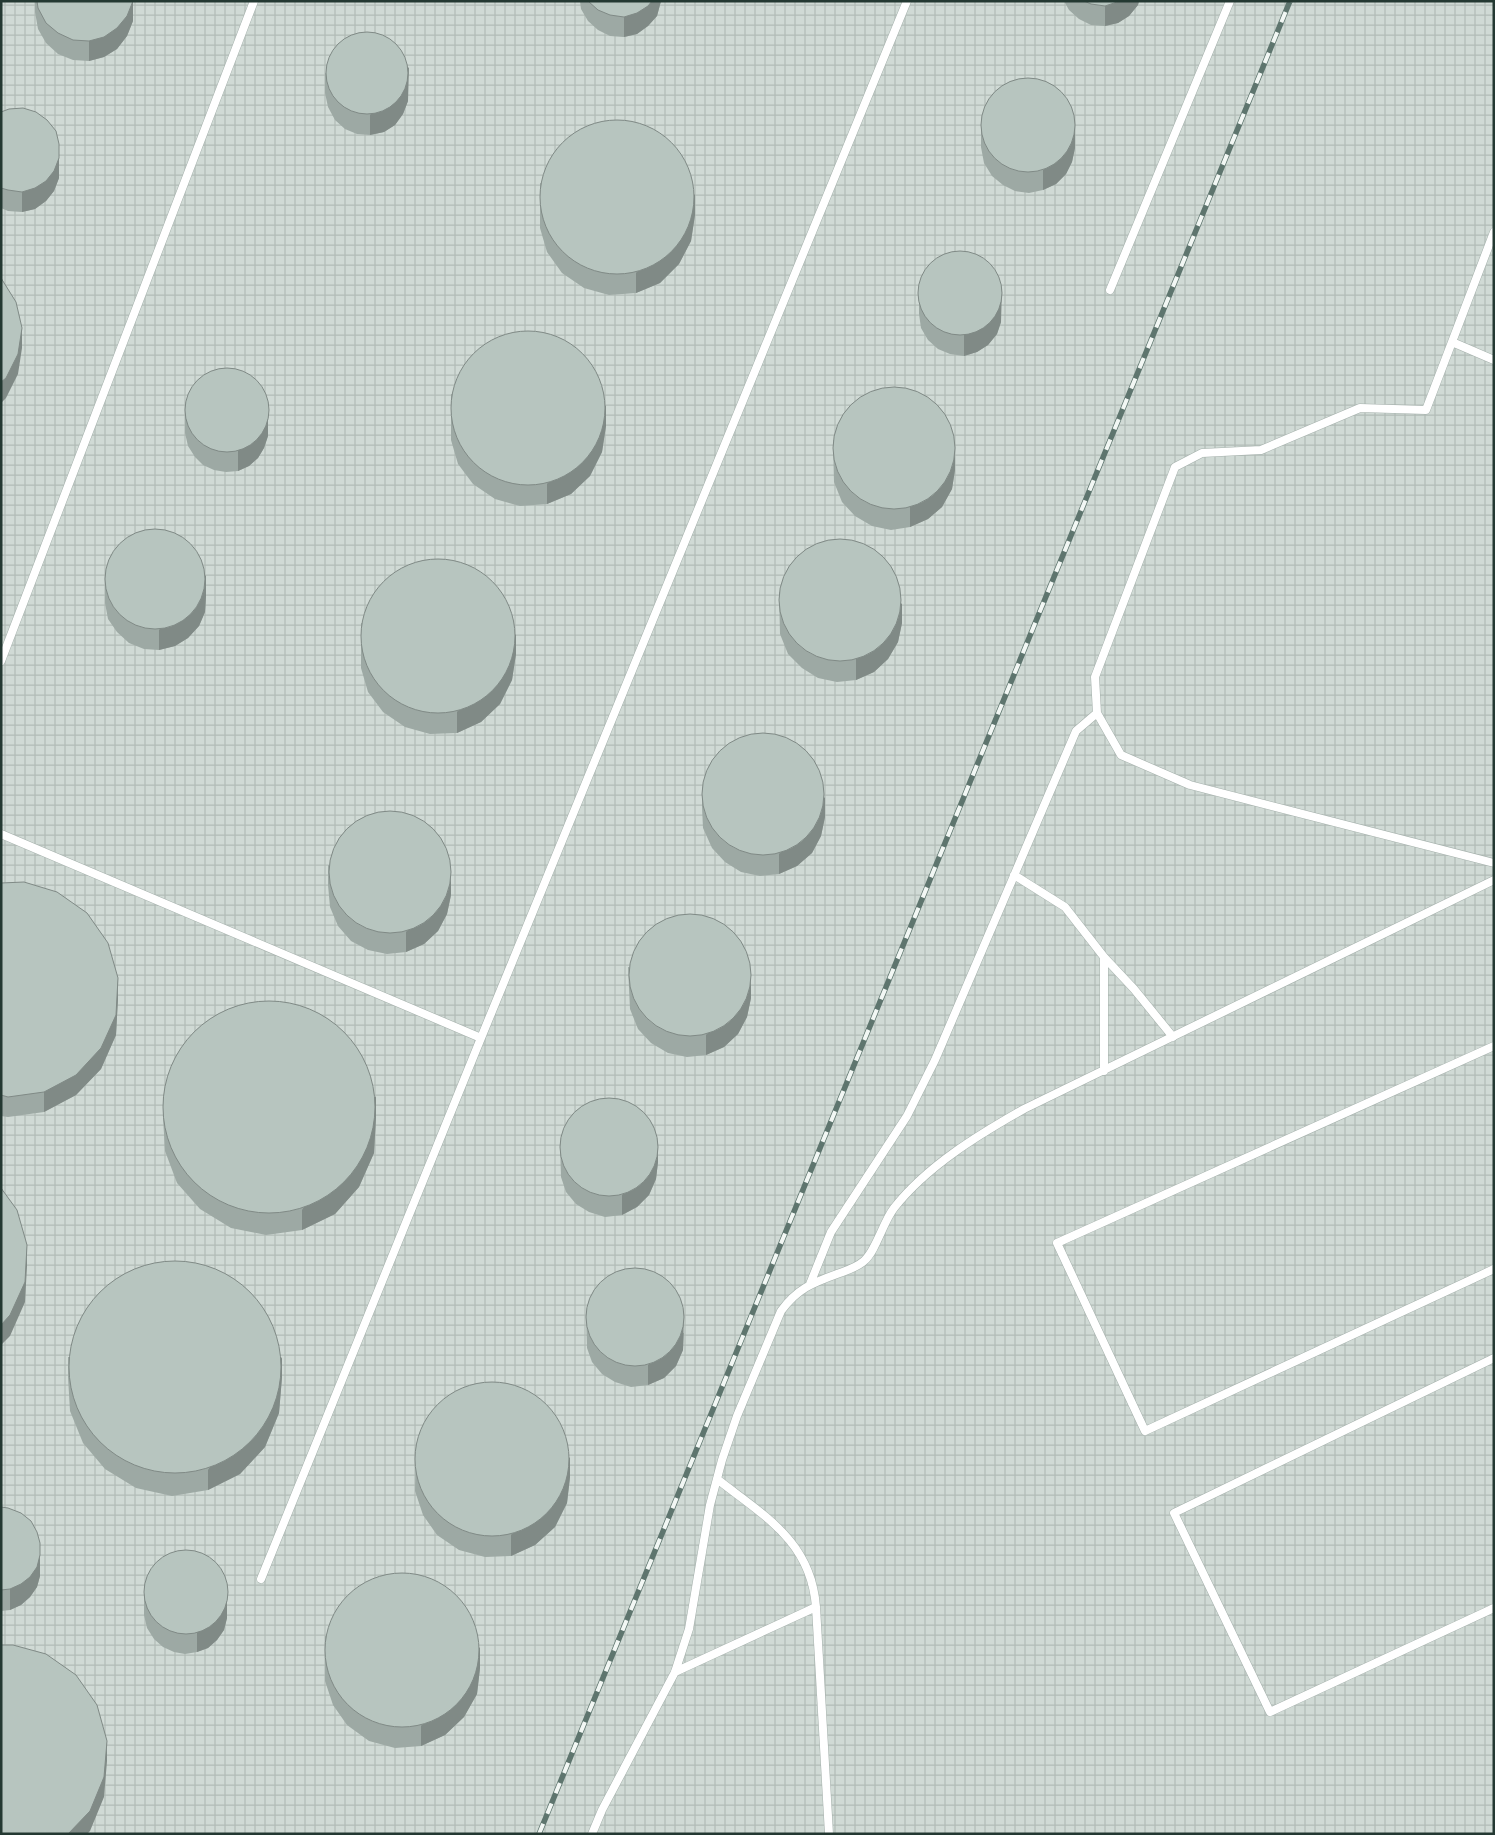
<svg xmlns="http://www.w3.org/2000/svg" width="1495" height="1835" viewBox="0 0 1495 1835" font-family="'Open Sans',sans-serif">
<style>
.industrial{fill:url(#industrial-grid)}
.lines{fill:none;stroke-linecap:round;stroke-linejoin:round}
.lane-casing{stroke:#a5b1ac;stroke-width:9}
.lane{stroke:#fff;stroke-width:8}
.rail-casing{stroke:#5e756e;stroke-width:5.5}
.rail{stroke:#f2f7f4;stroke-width:4;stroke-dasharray:11;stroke-linecap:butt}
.wall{fill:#9da9a4}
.shaded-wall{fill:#808a86}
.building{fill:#b7c5bf;stroke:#808a86}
</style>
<defs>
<pattern id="industrial-grid" width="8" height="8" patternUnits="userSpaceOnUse" patternTransform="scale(1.25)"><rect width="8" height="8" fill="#d0dad5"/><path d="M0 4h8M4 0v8" fill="none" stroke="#b2bcb7"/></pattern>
</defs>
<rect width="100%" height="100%" fill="#e2eae6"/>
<path class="industrial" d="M1 1H1494V1834H1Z"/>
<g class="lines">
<g class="lane-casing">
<path id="lane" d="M1494 232 1426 410 1360 408 1261 450 1202 453 1175 467 1095 677 1097 713 1121 755 1190 785 1494 863
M1110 290 1230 1
M1452 342 1494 360
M1 661 254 1
M1 834 481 1038
M1014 875 1065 907 1104 957
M1494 1046 1057 1243 1145 1431 1494 1269
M1104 1071V957L1134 989 1173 1037
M810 1284 831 1232 907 1116 935 1060 1076 731 1097 713
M1494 1358 1174 1513 1270 1712 1494 1608
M717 1479C764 1516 811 1541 816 1607L829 1834
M261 1579 481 1038 907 1
M675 1672 816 1607
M592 1834 602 1810 675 1672 689 1629 710 1505 722 1460 737 1416 781 1311C797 1289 812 1283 837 1274 848 1270 856 1268 864 1261 876 1251 883 1222 894 1208 927 1166 978 1135 1024 1109L1494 880"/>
</g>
<use href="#lane" class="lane"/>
<g class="rail-casing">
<path id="rail" d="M539 1834 1290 1"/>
</g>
<use href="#rail" class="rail"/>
</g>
<path class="wall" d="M35 1H133V21L127 36 117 49 104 57 89 61 73 60 58 54 46 43 38 29 35 12Z
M580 1H661L657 16 648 26 637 34 624 37 610 36 598 30 588 21 581 9Z
M1064 1H1139L1138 5 1129 16 1118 23 1105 26 1091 25 1079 19 1069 10Z
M325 73 408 101 403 114 395 125 384 132 370 135 357 134 345 129 335 120 328 107 325 93Z
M1 112 59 178 54 191 46 201 35 209 22 212 8 211 1 208Z
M981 127 1075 148 1072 162 1066 174 1056 184 1043 190 1029 193 1015 191 1003 185 992 176 984 163 981 147Z
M540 183 695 215 691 241 679 264 660 283 636 293 609 295 584 288 562 273 547 252 540 228Z
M919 293 1001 322 997 334 988 345 977 352 964 356 950 354 938 349 928 340 921 328 919 314Z
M451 394 606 426 602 452 590 476 571 494 547 504 520 506 495 499 473 484 458 464 451 440Z
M185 413 268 436 264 448 258 458 249 466 238 471 226 472 214 470 203 465 195 457 188 446 185 433Z
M833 440 955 470 952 489 942 507 928 519 910 527 891 530 872 526 855 516 842 502 834 482Z
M105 583 206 596 205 612 199 626 188 638 175 646 159 650 144 649 129 643 117 632 108 619 105 603Z
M779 592 902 623 898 642 888 659 874 672 856 680 837 682 818 678 802 668 788 654 780 634Z
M361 623 516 654 512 680 500 704 481 722 457 733 430 734 405 727 383 712 368 692 361 668Z
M702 787 825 817 821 836 812 853 797 866 779 874 760 876 741 872 725 862 712 848 703 828 702 807Z
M328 865 451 895 447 914 438 931 424 944 406 952 387 954 368 950 351 941 338 926 330 907 328 885Z
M1 883 118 998 116 1035 101 1069 76 1095 44 1112 8 1117 1 1116Z
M628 967 751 998 747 1017 738 1034 724 1047 706 1055 687 1057 668 1053 651 1043 638 1029 630 1009Z
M163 1096 376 1117 374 1153 359 1187 335 1214 302 1230 266 1235 231 1228 200 1209 177 1183 165 1151 163 1117Z
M560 1142 658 1162 656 1179 649 1195 637 1207 622 1215 605 1217 589 1212 576 1204 566 1192 561 1177Z
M586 1312 684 1333 683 1350 676 1366 664 1378 648 1385 631 1387 615 1382 602 1374 592 1362 587 1348Z
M68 1357 282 1377 279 1413 265 1447 240 1474 208 1490 172 1496 136 1488 105 1469 83 1443 70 1411 68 1377Z
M416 1445 570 1477 567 1503 555 1527 535 1545 511 1556 485 1557 459 1550 437 1535 423 1515 415 1491Z
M1 1507 40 1543V1576L37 1587 30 1597 21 1605 10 1610 1 1611Z
M227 1586V1618L224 1630 217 1640 208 1648 197 1652 185 1654 174 1652 163 1647 154 1639 147 1628 144 1615V1594Z
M325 1636 480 1668 477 1694 464 1717 445 1735 421 1746 395 1748 369 1741 347 1725 333 1705 325 1681Z"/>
<path class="shaded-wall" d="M133 1V21L127 36 117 49 104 57 89 61V41Z
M652 1H661L657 16 648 26 637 34 624 37V17Z
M1120 1H1139L1138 5 1129 16 1118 23 1105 26V6Z
M409 67 408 101 403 114 395 125 384 132 370 135V115Z
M1075 128V148L1072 162 1066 174 1056 184 1043 190V170Z
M59 144V178L54 191 46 201 35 209 22 212V192Z
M695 194V215L691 241 679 264 660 283 636 293V273Z
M1002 288 1001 322 997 334 988 345 977 352 964 356V335Z
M22 328V348L18 374 6 398 1 403V382Z
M268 404V436L264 448 258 458 249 466 238 471V450Z
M606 405V426L602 452 590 476 571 494 547 504V484Z
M955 450V470L952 489 942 507 928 519 910 527V507Z
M206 575V596L205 612 199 626 188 638 175 646 159 650V630Z
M902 603V623L898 642 888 659 874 672 856 680V659Z
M516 634V654L512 680 500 704 481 722 457 733V712Z
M825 797V817L821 836 812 853 797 866 779 874V854Z
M451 875V895L447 914 438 931 424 944 406 952V932Z
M118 978V998L116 1035 101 1069 76 1095 44 1112V1092Z
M751 978V998L747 1017 738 1034 724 1047 706 1055V1035Z
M376 1096V1117L374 1153 359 1187 335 1214 302 1230V1210Z
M658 1142V1162L656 1179 649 1195 637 1207 622 1215V1195Z
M27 1245V1266L25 1302 10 1336 1 1345V1325Z
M684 1312 683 1350 676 1366 664 1378 648 1385V1365Z
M282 1357V1377L279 1413 265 1447 240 1474 208 1490V1470Z
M570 1457V1477L567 1503 555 1527 535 1545 511 1556V1535Z
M40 1555V1576L37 1587 30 1597 21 1605 10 1610V1589Z
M227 1598V1618L224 1630 217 1640 208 1648 197 1652V1632Z
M480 1647V1668L477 1694 464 1717 445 1735 421 1746V1726Z
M107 1741V1761L104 1797 90 1831 87 1834H68Z"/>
<path class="building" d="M37 1H133L127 16 117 28 104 37 89 41 73 40 58 33 46 23 38 8Z
M588 1H652L648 6 637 13 624 17 610 15 598 10Z
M1084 1H1120L1105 6 1091 4Z
M326 73a41 41 0 1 1 82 0a41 41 0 1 1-82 0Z
M981 125a47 47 0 1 1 94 0a47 47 0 1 1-94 0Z
M23 108 36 112 47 120 56 131 59 144V158L54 171 46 181 35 188 22 192 8 190 1 188V112L9 109Z
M540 197a77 77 0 1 1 154 0a77 77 0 1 1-154 0Z
M918 293a42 42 0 1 1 84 0a42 42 0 1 1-84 0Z
M1 278 16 302 22 328 18 354 6 378 1 382Z
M451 408a77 77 0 1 1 154 0a77 77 0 1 1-154 0Z
M185 410a42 42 0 1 1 84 0a42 42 0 1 1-84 0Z
M833 448a61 61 0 1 1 122 0a61 61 0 1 1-122 0Z
M105 579a50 50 0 1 1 100 0a50 50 0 1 1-100 0Z
M779 600a61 61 0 1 1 122 0a61 61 0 1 1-122 0Z
M361 636a77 77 0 1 1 154 0a77 77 0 1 1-154 0Z
M702 794a61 61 0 1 1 122 0a61 61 0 1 1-122 0Z
M329 872a61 61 0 1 1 122 0a61 61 0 1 1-122 0Z
M24 882 57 892 87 913 108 943 118 978 116 1015 101 1048 76 1075 44 1092 8 1097 1 1095V883Z
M629 975a61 61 0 1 1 122 0a61 61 0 1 1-122 0Z
M163 1107a106 106 0 1 1 212 0a106 106 0 1 1-212 0Z
M560 1147a49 49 0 1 1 98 0a49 49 0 1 1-98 0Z
M1 1188 17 1210 27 1245 25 1282 10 1315 1 1325Z
M69 1367a106 106 0 1 1 212 0a106 106 0 1 1-212 0Z
M586 1317a49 49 0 1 1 98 0a49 49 0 1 1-98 0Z
M415 1459a77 77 0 1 1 154 0a77 77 0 1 1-154 0Z
M1 1507 8 1508 21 1513 31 1521 37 1532 40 1543V1555L37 1567 30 1577 21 1584 10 1589 1 1590Z
M144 1592a42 42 0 1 1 84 0a42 42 0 1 1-84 0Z
M325 1650a77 77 0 1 1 154 0a77 77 0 1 1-154 0Z
M1 1645H13L46 1654 76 1675 97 1705 107 1741 104 1777 90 1811 68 1834H1Z"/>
<rect width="1495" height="1835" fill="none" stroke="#243932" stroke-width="5"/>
</svg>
